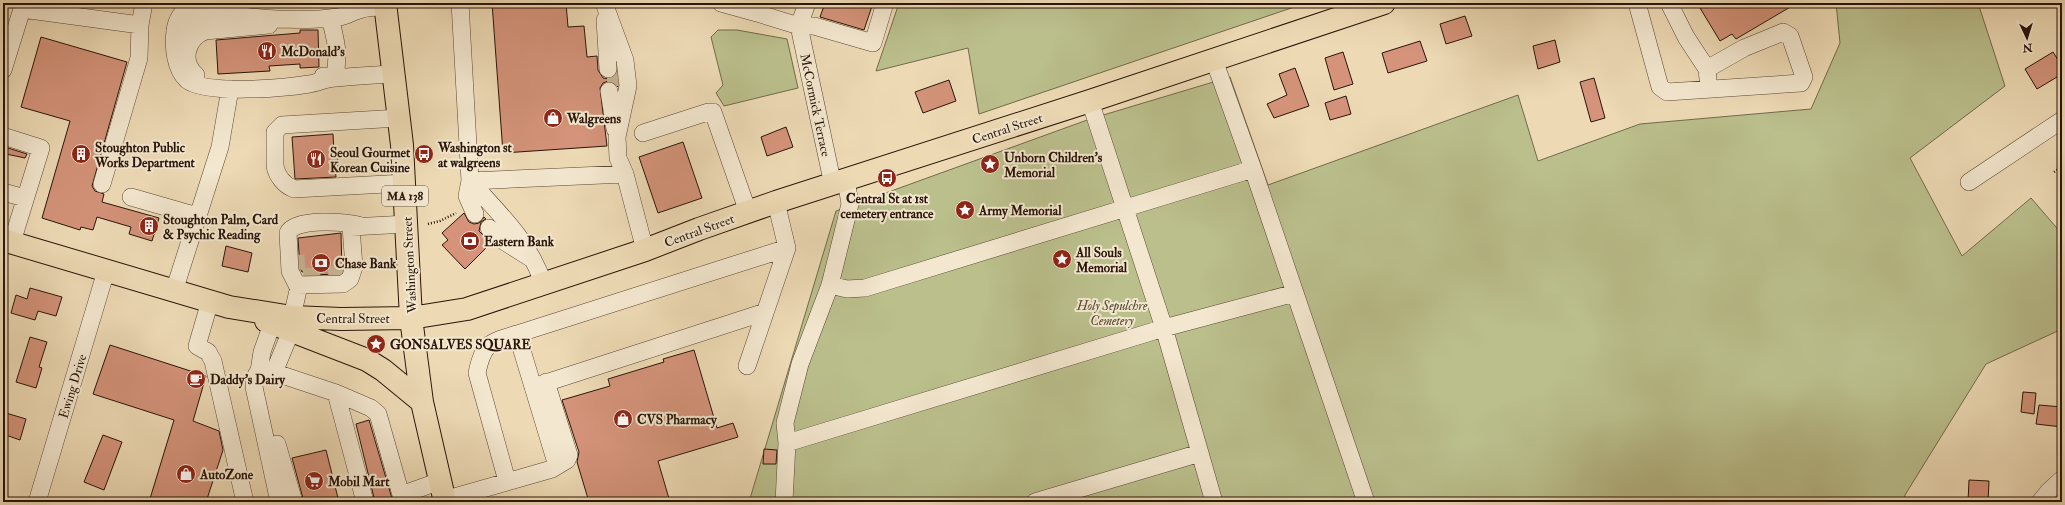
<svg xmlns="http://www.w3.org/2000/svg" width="2065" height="505" viewBox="0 0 2065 505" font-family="'IM FELL Double Pica',serif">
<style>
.green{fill:#babf8c;stroke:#726a4a}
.building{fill:#d4937a;stroke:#291408}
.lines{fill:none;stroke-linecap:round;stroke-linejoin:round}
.minor-tunnel{stroke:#c6b292;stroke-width:17;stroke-dasharray:17 8;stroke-linecap:butt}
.minor-casing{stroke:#5a4633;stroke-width:18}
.major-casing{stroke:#291408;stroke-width:24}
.path{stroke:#291408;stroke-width:2.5;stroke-dasharray:1 2;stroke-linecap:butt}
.minor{stroke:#f3e7cf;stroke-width:17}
.major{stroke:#eddab5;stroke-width:22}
.labels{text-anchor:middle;stroke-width:4;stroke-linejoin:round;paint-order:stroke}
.shield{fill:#f3e7cf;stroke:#665344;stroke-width:1}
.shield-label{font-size:12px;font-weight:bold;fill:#291408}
.poi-label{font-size:13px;font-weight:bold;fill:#291408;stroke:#f3e7cf;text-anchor:start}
.street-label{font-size:13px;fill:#291408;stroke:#f3e7cf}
.park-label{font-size:13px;font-style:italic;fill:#544730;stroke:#f3e7cf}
</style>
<rect width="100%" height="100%" fill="#eddab5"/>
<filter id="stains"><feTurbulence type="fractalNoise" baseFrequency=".005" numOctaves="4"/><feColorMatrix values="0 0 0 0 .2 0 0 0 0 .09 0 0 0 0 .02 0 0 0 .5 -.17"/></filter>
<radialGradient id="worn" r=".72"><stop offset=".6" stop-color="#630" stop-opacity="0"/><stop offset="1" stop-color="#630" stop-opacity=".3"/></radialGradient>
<path class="green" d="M899 3H1306L979 114 968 48 876 71Z
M1836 3H1978L2005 86 1910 158 1962 256 2031 198 2062 234V329L1986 364 1905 495 1904 502H749L836 211 1090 119 1230 77 1268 185 1518 95 1538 161 1640 124 1811 109 1840 43Z
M718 30H737L787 39 798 88 724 106 716 93 723 85 711 37Z"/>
<path class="building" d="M492 3H566L568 27 584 26 587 57 597 56 598 70 603 78 609 79 617 74 618 87 613 82 608 81 603 83 600 88 607 146 503 153Z
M825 3H873L864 30 820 17Z
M1697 3H1797L1736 39 1732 34 1720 41Z
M1465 16 1472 36 1446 44 1440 24Z
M300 30H318L319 67 300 68V64L269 66 270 71 218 74 216 40 300 33Z
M41 37 127 62 92 186 95 191 104 194 102 202 159 218 152 241 129 234 131 227 97 217 93 230 81 227 80 230 42 218 70 121 21 107Z
M1555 40 1560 62 1538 69 1533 46Z
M1420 41 1427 61 1388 73 1382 53Z
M1343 52 1353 84 1334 90 1325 58Z
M2053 52 2062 66V74L2037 89 2025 69Z
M1295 68 1309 106 1274 118 1267 104 1287 95 1279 74Z
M1594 78 1605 118 1591 122 1580 82Z
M949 80 956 101 923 113 915 92Z
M1346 96 1351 114 1330 120 1325 103Z
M786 127 793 147 767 156 761 137Z
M333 134 334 151 338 152V166H335L336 177 295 179 292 137Z
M683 142 702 198 658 213 639 157Z
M8 148 27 154 25 158 6 154Z
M464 213 469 222 474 224 479 223 484 217 486 219 481 222 479 231 491 243 465 269 442 245 448 240 442 233Z
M341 233 342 271H335V274L314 275V271L302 272 300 268 298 238Z
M226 246 252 253 248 272 222 266Z
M30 288 62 297 56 316 38 311 35 320 11 313 16 295 27 299Z
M30 337 47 342 39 367 42 368 36 388 16 382Z
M110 345 206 376 193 421 219 431 223 450 206 502H149L174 420 93 394Z
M694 350 717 428 733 423 738 437 658 461 670 502H589L577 462 579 452 562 400 610 386 608 379 664 362 663 359Z
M2023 392 2036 393 2034 414 2021 412Z
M2039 405 2062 407V427L2036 424Z
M6 413 26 419 20 440 3 434V423Z
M369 420 393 502H375L356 424Z
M103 435 122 442 104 490 84 482Z
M764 449 777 450 776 464H763Z
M326 450 339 502H304L292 458Z
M1969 480 1989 481 1988 502H1968Z"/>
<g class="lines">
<path class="minor-tunnel" d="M615 69 616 90
M296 255 297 270 302 277 353 273"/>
<g class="minor-casing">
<path id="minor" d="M460 3 470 181 467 196 475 214
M604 3 625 60 628 86 617 137 618 158 625 174 645 250
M721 3 757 13
M756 3 757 13 799 26H814L873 43 885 3
M807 3 799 26 833 185
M1637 3 1660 87 1667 92 1801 83 1804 77 1790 36 1783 32 1744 48 1707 69
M1669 3 1686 37 1707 69 1708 79
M385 7C377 7 367 7 359 10 352 12 346 16 339 17 310 21 280 20 251 17 232 16 213 0 193 6 182 9 176 21 175 31 173 47 175 69 187 80 206 95 285 88 309 84 318 83 326 78 336 78 355 76 374 75 393 74
M605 20 608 69
M186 41C192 18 210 13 230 20
M1214 60 1253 169
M3 70 22 9 140 25
M196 75C180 61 187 38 205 31L269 25
M323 76 334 78C340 54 336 41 330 18
M609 91 615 129
M399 118 282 125 275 132V166C277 176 284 185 294 189L405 183
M643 133 708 112H713L748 212
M3 136 41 148 12 242
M470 181 625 174
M470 181C501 216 528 239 544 285
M1969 182 2062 120
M102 184 139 58 140 25 144 3
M3 192 25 198
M131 197 197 216
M776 202 787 248
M361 226C348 221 294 218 288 233L290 271 297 285 343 284 350 279 354 267 351 227 407 224
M489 228 505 242 532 259
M830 285 847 289 865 288 1253 169 1295 293 1164 328 1090 101
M174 291 220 147 230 89
M1295 293 1366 502
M210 301 197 346 208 352 213 361 245 502
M292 317 299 286
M517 334 787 248 747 366
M259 371 262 352 272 324
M277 372V365L291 331
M546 382 569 455 567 460 557 466
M533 387 765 312
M336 393 371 408 378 414 403 502
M787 443 785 423 800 364 830 285 850 204 846 180
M277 444 294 502
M401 495 440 481
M444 500 552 469 557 466 517 334C490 342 483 343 477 373L507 481
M37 502 106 271
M279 502 254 387C254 379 255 372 264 369L336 393 365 502
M784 502 787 443 1164 328 1200 453
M1035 502 1200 453 1214 502
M2040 502 2048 492 2062 479"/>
</g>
<g class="major-casing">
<path id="major" d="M385 3 402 145 411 318 422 402 445 502
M3 240 229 307 292 317 341 319 411 318 467 309 645 250 699 229 776 202 1090 101 1384 3
M266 321 367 360 383 370 422 402"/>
</g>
<path class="path" d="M2054 172 2062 167
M428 224 440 221 456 213"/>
<use href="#minor" class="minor"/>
<use href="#major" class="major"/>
</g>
<defs>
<g id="restaurant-disc" transform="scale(1)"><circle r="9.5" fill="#8f2418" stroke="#f3e7cf"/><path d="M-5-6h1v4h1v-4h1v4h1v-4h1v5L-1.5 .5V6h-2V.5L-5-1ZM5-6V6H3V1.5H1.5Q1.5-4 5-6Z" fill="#fff"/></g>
<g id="shop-disc" transform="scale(1)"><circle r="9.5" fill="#8f2418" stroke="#f3e7cf"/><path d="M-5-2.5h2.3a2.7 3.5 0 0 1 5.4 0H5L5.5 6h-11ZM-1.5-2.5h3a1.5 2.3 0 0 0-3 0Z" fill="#fff"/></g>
<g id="building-disc" transform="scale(1)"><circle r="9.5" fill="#8f2418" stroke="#f3e7cf"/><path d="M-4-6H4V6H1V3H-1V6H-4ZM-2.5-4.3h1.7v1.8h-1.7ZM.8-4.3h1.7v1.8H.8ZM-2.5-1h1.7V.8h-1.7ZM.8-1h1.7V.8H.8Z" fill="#fff"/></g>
<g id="bus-disc" transform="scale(1)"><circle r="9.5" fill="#8f2418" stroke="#f3e7cf"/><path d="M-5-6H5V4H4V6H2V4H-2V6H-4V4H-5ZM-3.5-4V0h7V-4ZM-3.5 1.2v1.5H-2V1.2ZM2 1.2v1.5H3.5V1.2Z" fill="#fff"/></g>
<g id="sight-disc" transform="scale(1)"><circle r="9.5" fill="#8f2418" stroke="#f3e7cf"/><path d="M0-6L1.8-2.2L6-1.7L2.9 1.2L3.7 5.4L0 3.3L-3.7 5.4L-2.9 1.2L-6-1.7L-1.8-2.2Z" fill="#fff"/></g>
<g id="bank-disc" transform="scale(1)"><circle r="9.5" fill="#8f2418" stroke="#f3e7cf"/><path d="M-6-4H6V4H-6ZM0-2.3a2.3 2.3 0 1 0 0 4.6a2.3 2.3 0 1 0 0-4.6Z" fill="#fff"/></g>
<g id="cafe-disc" transform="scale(1)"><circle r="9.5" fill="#8f2418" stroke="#f3e7cf"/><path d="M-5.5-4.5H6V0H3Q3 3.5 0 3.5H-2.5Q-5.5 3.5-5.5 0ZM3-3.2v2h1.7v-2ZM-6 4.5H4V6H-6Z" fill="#fff"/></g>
<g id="supermarket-disc" transform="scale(1)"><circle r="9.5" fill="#8f2418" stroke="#f3e7cf"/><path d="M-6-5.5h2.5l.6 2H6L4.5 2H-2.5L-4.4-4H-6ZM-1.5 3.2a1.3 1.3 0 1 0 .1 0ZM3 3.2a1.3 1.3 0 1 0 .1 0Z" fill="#fff"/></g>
</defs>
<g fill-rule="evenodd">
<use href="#restaurant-disc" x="267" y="51"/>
<use href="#shop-disc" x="553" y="118"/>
<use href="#building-disc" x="81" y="154"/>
<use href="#bus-disc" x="424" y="154"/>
<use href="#restaurant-disc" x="316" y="159"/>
<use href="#sight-disc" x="990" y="164"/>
<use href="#bus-disc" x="887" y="178"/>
<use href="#sight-disc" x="965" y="210"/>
<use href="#building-disc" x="149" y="226"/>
<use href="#bank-disc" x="470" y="241"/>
<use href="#sight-disc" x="1062" y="259"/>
<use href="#bank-disc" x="321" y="263"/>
<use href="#sight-disc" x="376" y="344"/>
<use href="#cafe-disc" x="196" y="379"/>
<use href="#shop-disc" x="623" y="419"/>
<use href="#shop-disc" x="186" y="474"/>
<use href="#supermarket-disc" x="314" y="481"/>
</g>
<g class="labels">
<rect class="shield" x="382" y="186" width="46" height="20" rx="3"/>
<g class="shield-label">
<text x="405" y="200">MA 138</text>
</g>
<g class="poi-label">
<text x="281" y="56">McDonald's</text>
<text x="567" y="123">Walgreens</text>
<text x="95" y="152">Stoughton Public<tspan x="95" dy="15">Works Department</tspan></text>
<text x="438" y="152">Washington st<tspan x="438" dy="15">at walgreens</tspan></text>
<text x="330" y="157">Seoul Gourmet<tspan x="330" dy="15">Korean Cuisine</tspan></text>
<text x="1004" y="162">Unborn Children's<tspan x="1004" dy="15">Memorial</tspan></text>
<text x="887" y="203" text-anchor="middle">Central St at 1st<tspan x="887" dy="15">cemetery entrance</tspan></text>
<text x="979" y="215">Army Memorial</text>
<text x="163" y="224">Stoughton Palm, Card<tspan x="163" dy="15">&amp; Psychic Reading</tspan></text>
<text x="484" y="246">Eastern Bank</text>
<text x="1076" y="257">All Souls<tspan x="1076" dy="15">Memorial</tspan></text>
<text x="335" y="268">Chase Bank</text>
<text x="390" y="349">GONSALVES SQUARE</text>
<text x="210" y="384">Daddy's Dairy</text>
<text x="637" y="424">CVS Pharmacy</text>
<text x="200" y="479">AutoZone</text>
<text x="328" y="486">Mobil Mart</text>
</g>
<g class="street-label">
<text transform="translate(816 105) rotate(78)" y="5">McCormick Terrace</text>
<text transform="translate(1007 128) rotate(-18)" y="5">Central Street</text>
<text transform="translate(699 230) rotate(-20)" y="5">Central Street</text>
<text transform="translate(409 265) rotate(-93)" y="5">Washington Street</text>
<text x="353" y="323">Central Street</text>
<text transform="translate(72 386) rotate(-73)" y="5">Ewing Drive</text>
</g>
<g class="park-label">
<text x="1112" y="310">Holy Sepulchre<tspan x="1112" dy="15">Cemetery</tspan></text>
</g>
</g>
<rect width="2065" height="505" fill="none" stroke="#eddab5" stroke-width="16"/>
<rect x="4" y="4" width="2057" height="497" fill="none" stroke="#291408" stroke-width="2"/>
<rect x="8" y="8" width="2049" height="489" fill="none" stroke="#291408"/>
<g transform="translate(2027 38) rotate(176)" stroke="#f3e7cf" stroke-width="3" paint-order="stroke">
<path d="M0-3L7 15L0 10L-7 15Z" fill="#291408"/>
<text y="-6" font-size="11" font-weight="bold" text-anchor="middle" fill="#291408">N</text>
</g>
<rect width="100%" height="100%" filter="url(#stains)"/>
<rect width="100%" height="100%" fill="url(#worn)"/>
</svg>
